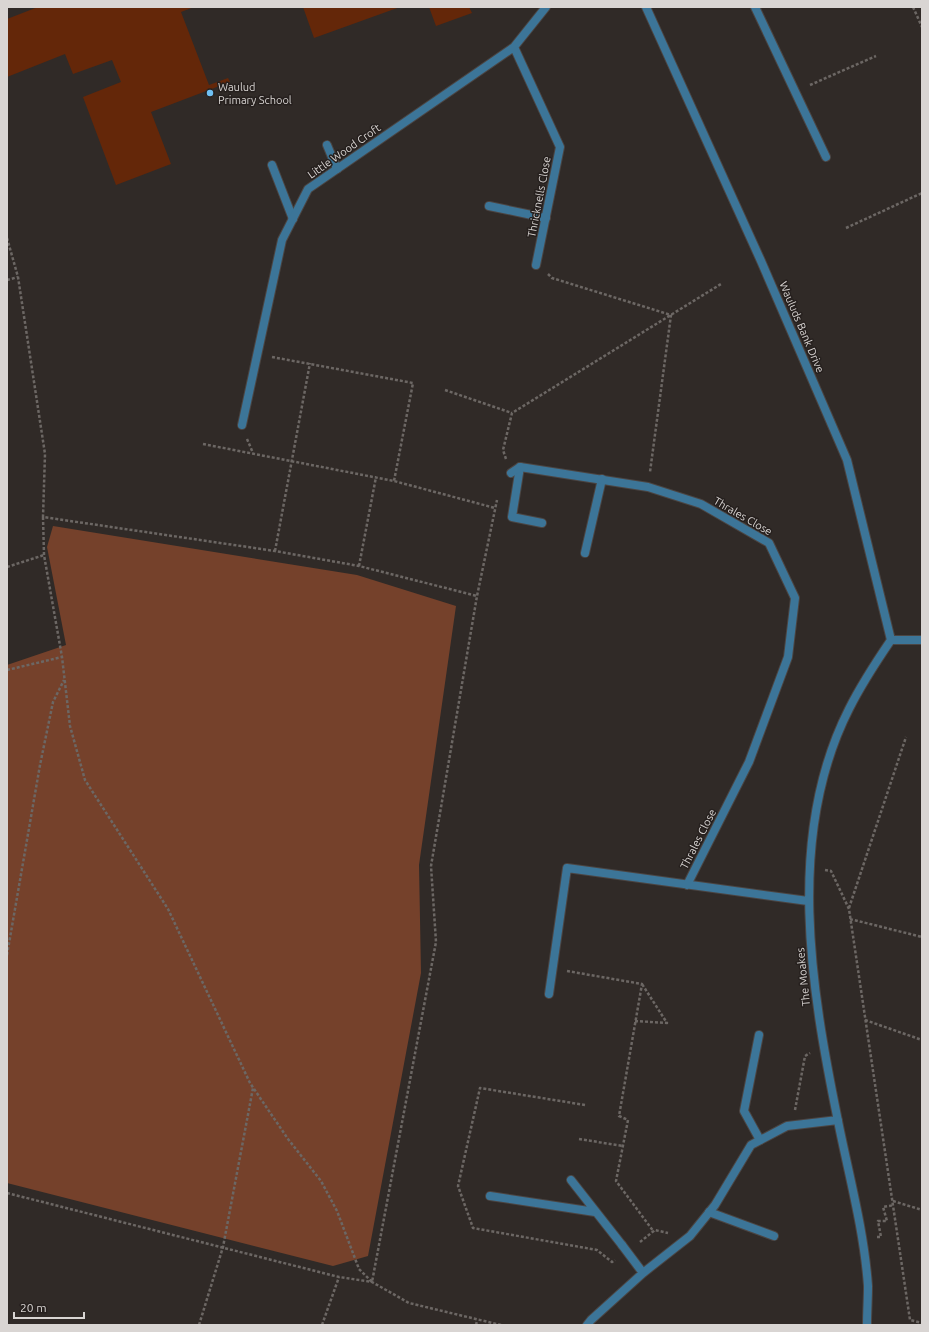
<svg xmlns="http://www.w3.org/2000/svg" width="929" height="1332" viewBox="0 0 929 1332" font-family="Ubuntu,sans-serif">
<style>
.green{fill:#75412b}
.building{fill:#642709}
.lines{fill:none;stroke-linecap:round;stroke-linejoin:round}
.lane-casing{stroke:#4b4543;stroke-width:10}
.street-casing{stroke:#4b4543;stroke-width:10}
.path{stroke:#6c6764;stroke-width:2.5;stroke-dasharray:3 2;stroke-linecap:butt}
.lane{stroke:#3c7598;stroke-width:8}
.street{stroke:#3c7598;stroke-width:8}
.poi-dot{fill:#70c1f4;stroke:#26201e;stroke-width:1.5}
.labels{text-anchor:middle;stroke-width:3;stroke-linejoin:round;paint-order:stroke}
.poi-label{font-size:11px;fill:#d9d5d3;stroke:#26201e;text-anchor:start}
.street-label{font-size:11px;fill:#d9d5d3;stroke:#26201e}
</style>
<rect width="100%" height="100%" fill="#302a27"/>
<path class="green" d="M53 526 357 575 456 606 419 865 421 973 368 1256 333 1266 7 1183V665L66 645 47 547Z"/>
<path class="building" d="M38 7H194L181 12 209 85 228 78 230 82 151 112 171 164 116 185 83 97 121 82 112 60 73 74 65 54 7 77V19Z
M303 7H400L314 38Z
M429 7H469L472 13 436 26Z"/>
<g class="lines">
<g class="lane-casing">
<path id="lane" d="M327 145 337 169
M272 165 293 219
M489 206 546 218
M520 467 512 517 542 523
M585 553 602 479
M759 1035 744 1111 760 1140
M571 1180 622 1245
M490 1196 595 1212
M709 1212 774 1236"/>
</g>
<g class="street-casing">
<path id="street" d="M646 7 761 261 847 460 891 640
M755 7 826 157
M514 47 560 147 536 265
M242 425 282 240 308 189 514 47 546 7
M511 473 520 467 648 487 701 504 769 543 795 598 788 657 749 762 687 885
M891 640H922
M549 994 567 868 808 901
M622 1245 643 1273
M587 1325 591 1320 643 1273 690 1236 715 1205 751 1145 787 1126 838 1120
M867 1325C867 1312 868 1299 868 1286 864 1230 849 1176 838 1121 811 989 785 835 849 709 861 685 876 662 891 640"/>
</g>
<path class="path" d="M913 7 922 27
M810 85 876 56
M846 228 922 193
M7 238 18 277 45 454 43 517 275 551 359 566 477 596
M548 274 552 278 671 315 650 472
M7 280 18 277
M272 357 413 383 394 481
M445 390 512 413
M247 439 253 453
M203 444 394 481 495 508
M506 459 503 450 512 413 721 284
M43 517 44 555 62 657 70 726 85 780 168 909 250 1083 288 1139 321 1181 337 1211 359 1269 372 1282 436 942 431 866 477 596 497 500
M275 551 310 363
M359 566 376 477
M7 567 44 555
M7 670 62 657
M825 870 831 871 849 909 910 1320 922 1323
M849 908 906 737
M850 919 922 937
M7 955 40 765 53 702 64 680
M567 971 642 984 619 1116 628 1120 616 1181 654 1232
M865 1020 922 1040
M635 1021 667 1023 642 984
M585 1105 480 1088 458 1186 473 1228 597 1250 612 1262 615 1260
M795 1110 805 1056 810 1053
M579 1139 623 1146
M7 1193 339 1277 372 1282 409 1303 501 1325
M893 1201 922 1210
M877 1237H881L878 1221H887L883 1207 894 1205
M640 1242 655 1230 668 1233
M199 1325 223 1247 253 1088
M322 1325 339 1277
M476 1325 477 1321"/>
<use href="#lane" class="lane"/>
<use href="#street" class="street"/>
</g>
<circle class="poi-dot" cx="210" cy="93" r="4"/>
<g class="labels">
<g class="poi-label">
<text x="218" y="91">Waulud<tspan x="218" dy="13">Primary School</tspan></text>
</g>
<g class="street-label">
<text transform="translate(344 151) rotate(-35)" y="4">Little Wood Croft</text>
<text transform="translate(539 197) rotate(-79)" y="4">Thricknells Close</text>
<text transform="translate(802 327) rotate(67)" y="4">Wauluds Bank Drive</text>
<text transform="translate(743 516) rotate(30)" y="4">Thrales Close</text>
<text transform="translate(698 839) rotate(-63)" y="4">Thrales Close</text>
<text transform="translate(803 977) rotate(-96)" y="4">The Moakes</text>
</g>
</g>
<rect width="929" height="1332" fill="none" stroke="#d9d5d3" stroke-width="16"/>
<path d="M14 1312v6h70v-6" fill="none" stroke="#d9d5d3" stroke-width="2"/>
<text x="20" y="1312" font-size="12" fill="#d9d5d3" stroke="#26201e" stroke-width="3" paint-order="stroke">20 m</text>
</svg>
